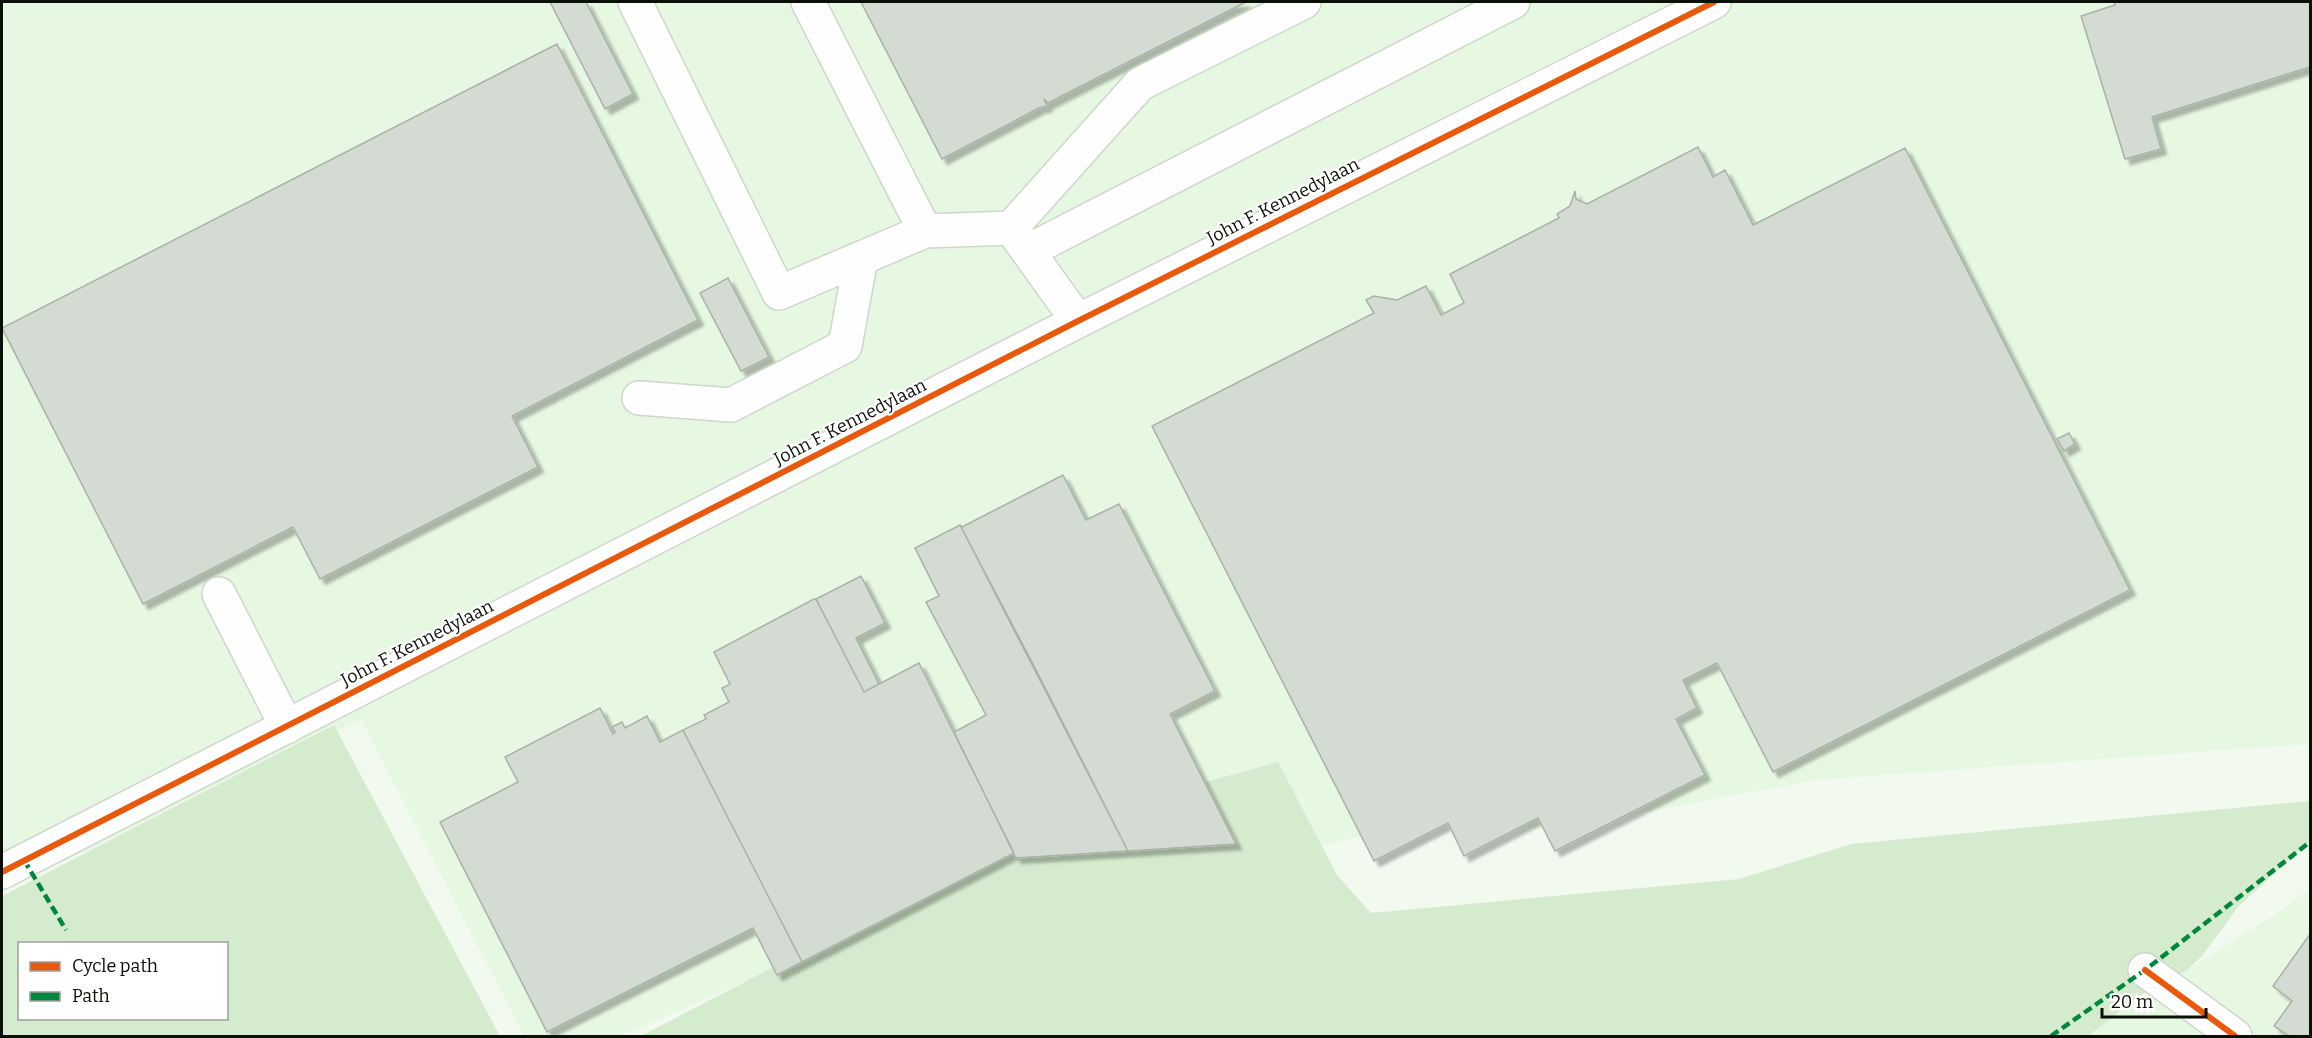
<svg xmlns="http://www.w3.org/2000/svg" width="2312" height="1038" viewBox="0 0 2312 1038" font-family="Bitter,serif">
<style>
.built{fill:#e7f8e2}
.green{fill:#d4ebcd;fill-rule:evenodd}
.building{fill:#d4dbd2;stroke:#aab1a8;stroke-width:1.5;filter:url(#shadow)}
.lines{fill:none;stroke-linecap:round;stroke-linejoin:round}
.minor-casing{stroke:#cfd6cc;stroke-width:36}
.minor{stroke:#fdfefd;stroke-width:33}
.quiet{stroke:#00873e;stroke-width:4.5;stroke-dasharray:9 4.5;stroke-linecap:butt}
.cycleway-casing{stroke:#fff;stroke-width:10}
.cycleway{stroke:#e8590c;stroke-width:6}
.labels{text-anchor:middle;stroke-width:4.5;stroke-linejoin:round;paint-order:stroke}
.street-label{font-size:18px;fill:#0a1008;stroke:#fff}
</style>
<defs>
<filter id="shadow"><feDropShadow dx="5.5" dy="5.5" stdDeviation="1.5" flood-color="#0004"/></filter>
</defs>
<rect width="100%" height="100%" fill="#f2faf0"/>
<path class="built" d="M2 2H2310V744L1816 780 1562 828 1418 823 1276 856H1032L621 1036H524L361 720 2 891Z
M2310 889V1036H2082L2280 911Z"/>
<path class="green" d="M334 725 500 1036H2V896ZM20 944H226V1018H20Z
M1278 762 1337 875 1371 913 1739 879 1851 844 2310 801V840L2238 907 2202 956 2186 971 2149 989 2088 1036H641L785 961 1118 806Z"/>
<path class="building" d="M550 2H586L633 94 605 109Z
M861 2H1246L1048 103 1044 99 1047 106 1039 108 942 159Z
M2114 2H2310V67L2152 117 2161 149 2125 159 2081 16 2115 5Z
M557 44 698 320 512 416 538 467 320 579 293 527 143 604 2 328Z
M1698 147 1713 177 1725 170 1753 225 1905 148 2130 590 1773 772 1717 663 1683 680 1697 708 1676 719 1705 775 1555 851 1538 818 1464 856 1448 823 1374 861 1152 426 1374 313 1366 300 1374 296 1397 300 1426 286 1441 315 1464 303 1450 274 1559 218 1557 214 1570 206 1575 191 1576 199 1587 204Z
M728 278 769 357 741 371 700 293Z
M2069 433 2075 444 2064 451 2057 439Z
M1063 475 1086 520 1119 504 1215 691 1170 714 1236 844 1128 851 960 525 962 527Z
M960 525 1034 666 1128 851 1016 858 954 732 986 715 926 602 939 596 915 548Z
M861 576 885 623 856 638 879 684 864 692 816 599Z
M814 599H816L864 692 919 663 1014 853 802 962 683 730 706 719 704 715 729 702 722 688 730 684 714 652Z
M600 708 613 734 615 732 612 727 622 722 625 728 647 716 660 742 683 730 802 962 777 975 753 928 547 1032 440 822 518 782 505 757Z
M2310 934V1036H2289L2274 1026 2292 1001 2273 986Z"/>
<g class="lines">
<g class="minor-casing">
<path id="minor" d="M635 2 779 293 925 231
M808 2 925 231 1011 228 1078 321
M1011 228 1140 84 1304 2
M1028 251 1513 2
M639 398 731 405 845 346 861 258
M219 594 287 727
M2 872 1078 321 1714 2
M2145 970 2235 1036"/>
</g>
<use href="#minor" class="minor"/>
<path class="quiet" d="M24 860 66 930
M2051 1036 2145 970 2310 842"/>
<g class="cycleway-casing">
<path id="cycleway" d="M2 872 1078 321 1714 2
M2145 970 2235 1036"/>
</g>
<use href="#cycleway" class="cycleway"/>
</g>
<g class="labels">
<g class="street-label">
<text transform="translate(1283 201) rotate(-27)" y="6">John F. Kennedylaan</text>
<text transform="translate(850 422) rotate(-27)" y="6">John F. Kennedylaan</text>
<text transform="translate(417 643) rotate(-27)" y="6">John F. Kennedylaan</text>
</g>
</g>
<rect width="2312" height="1038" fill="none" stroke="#0a1008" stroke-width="6"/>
<rect x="18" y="942" width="210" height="78" fill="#ffffff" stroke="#9d9f9c" stroke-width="1.5"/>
<rect x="30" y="962" width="30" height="9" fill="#e8590c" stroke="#9d9f9c" stroke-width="1.5"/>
<text x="72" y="972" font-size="18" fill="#0a1008">Cycle path</text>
<rect x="30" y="992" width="30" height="9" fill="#00873e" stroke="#9d9f9c" stroke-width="1.5"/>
<text x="72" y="1002" font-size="18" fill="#0a1008">Path</text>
<path d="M2102 1008v9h104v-9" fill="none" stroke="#0a1008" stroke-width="3"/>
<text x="2111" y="1008" font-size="18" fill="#0a1008" stroke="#ffffff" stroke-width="4.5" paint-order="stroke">20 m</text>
</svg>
